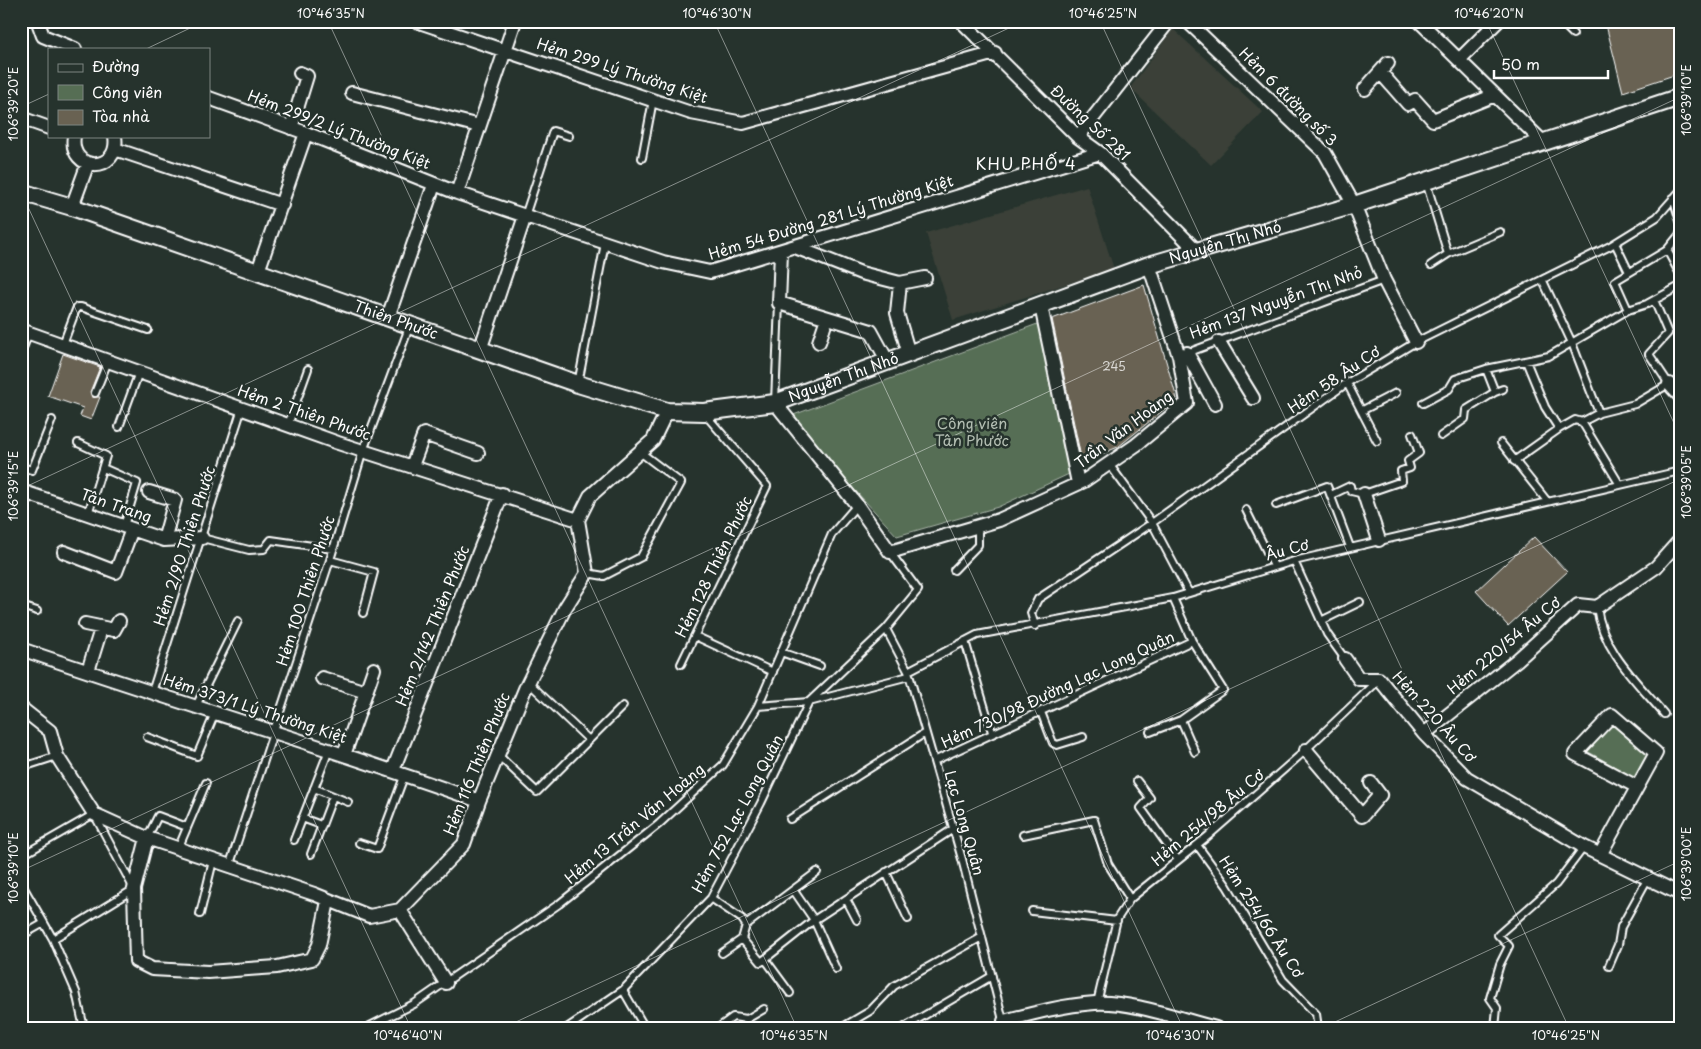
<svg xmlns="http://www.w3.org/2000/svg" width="1701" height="1049" viewBox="0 0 1701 1049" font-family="'Playpen Sans',sans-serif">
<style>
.built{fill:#3a4138}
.green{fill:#566e54;stroke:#aab6aa}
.building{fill:#696252;stroke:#fff}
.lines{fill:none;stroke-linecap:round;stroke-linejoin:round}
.service-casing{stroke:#fff;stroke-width:10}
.minor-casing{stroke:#fff;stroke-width:16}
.tertiary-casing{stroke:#fff;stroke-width:20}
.service{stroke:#26332d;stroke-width:6}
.minor{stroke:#26332d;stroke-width:12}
.tertiary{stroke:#26332d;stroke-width:16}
.ticks{fill:none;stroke:#fff;stroke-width:1;stroke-opacity:0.45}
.labels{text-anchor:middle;stroke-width:5;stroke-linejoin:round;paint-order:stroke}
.number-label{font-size:12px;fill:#dad8d4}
.street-label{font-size:15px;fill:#fff;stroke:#26332d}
.park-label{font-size:15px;fill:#b3beb2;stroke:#26332d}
.neighbourhood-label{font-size:16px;letter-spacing:1px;fill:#fff;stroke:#26332d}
.neatline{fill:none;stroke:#fff;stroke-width:2}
.ticks-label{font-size:12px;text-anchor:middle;fill:#fff}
</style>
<rect width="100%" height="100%" fill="#26332d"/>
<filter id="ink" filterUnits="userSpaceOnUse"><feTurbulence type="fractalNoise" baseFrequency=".02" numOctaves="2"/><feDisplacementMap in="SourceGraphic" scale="10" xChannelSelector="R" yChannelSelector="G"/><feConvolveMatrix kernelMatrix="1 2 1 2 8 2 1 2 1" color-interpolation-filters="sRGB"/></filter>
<g filter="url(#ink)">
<path class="built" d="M1173 29 1263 112 1211 165 1130 88Z
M1087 186 1114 269 953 320 926 233Z
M21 907 32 924 21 930Z"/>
<path class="green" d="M1040 323 1069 474 998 507 897 536 788 417Z
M1614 723 1649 751 1635 778 1587 751Z"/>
<path class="building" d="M1605 21H1680V73L1623 92Z
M1144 285 1177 399 1118 447 1082 462 1052 319Z
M63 354 100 367 90 392 93 397H100L91 420 80 416 83 408 48 396Z
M1534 537 1567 572 1508 626 1476 591Z"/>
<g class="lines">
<g class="service-casing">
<path id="service" d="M1560 21 1573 34
M642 158 653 100
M1426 182 1448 254
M1673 198 1680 221
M525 216 553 131 569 136
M1615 243 1629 272
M1667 250 1680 274
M1431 265 1448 254 1500 232
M1543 281 1572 343 1599 413
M1628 310 1615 281 1667 250 1680 234
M63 344 77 307H81L148 330
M21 353 29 333
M1187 353 1384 280
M1526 361 1545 407 1559 429 1575 420 1582 422 1620 485
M1347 383 1377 441
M578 384 605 243
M1495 392 1503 389
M95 393 108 361
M775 402 779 303
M1423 403 1449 389 1455 379 1486 369 1549 356 1628 310 1647 304 1680 286
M1363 410 1396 393
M1582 422 1599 413 1635 404 1669 384 1649 354 1668 333 1654 300
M288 425 308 369
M119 427 139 372
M1441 436 1465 419 1466 410 1495 392 1486 369
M78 443 106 456 88 514
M1501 443 1547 501
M1514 461 1559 429
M1109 464 1152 523 1189 593
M21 467 32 470 52 420
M103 468 137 483 124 526
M1331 495 1350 486 1351 491 1364 494 1402 481 1401 471 1410 468 1408 461 1419 453 1412 434
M1276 505 1327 486 1350 547
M1246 510 1274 566
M202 538 249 550 264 549 271 540 333 549
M330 560 374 572 363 613
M1294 561 1327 634 1345 659
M954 570 978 545V526
M587 573 604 576 641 557 681 483 640 452
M21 606 37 611
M1597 607C1602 650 1637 682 1664 714
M1321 621 1360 602
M1035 626 1031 613 1038 599 1152 523 1347 383 1416 342 1610 246 1657 217 1680 191
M886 629 908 671 962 859 1005 1028
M695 636 773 672
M965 641 992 732
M781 652 820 666
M681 664 767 486 704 413
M908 671 977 635 1173 598 1294 561 1680 471
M528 682 589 740
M152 692 242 408
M196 706 238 621
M758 706 809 702 909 676
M1041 712 1053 743 1057 745 1083 737
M1181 720 1195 752
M1150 732 1181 720 1223 690 1192 641 1173 598
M147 737 197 756 215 713
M498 755 537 792 623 706
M934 761 1192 641
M21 765 26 766 57 756
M1137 781 1150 798 1141 808 1178 860
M314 788 348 802
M302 818 321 825
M790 819 925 733
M1023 835 1094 820 1108 864 1130 899
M147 838 158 816 187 827
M294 840 329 750
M359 843 377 849 405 774
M1197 845 1227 886 1283 980 1316 1014 1318 1028
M178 849 206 783
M311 854 333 796
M21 856 94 814 134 889 53 939 44 923 21 936
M229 867 330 560 363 451 410 325
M886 872 908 919
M21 883 44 923
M794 891 814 920 836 969
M711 898 742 919 746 925
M846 899 857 920
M1032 911 1117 921
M200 914 213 861
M53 939 76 992 84 1028
M742 939 761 962 765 959 790 993
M722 953 742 939 746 925 817 872
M765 959 814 920 953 829
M1609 966 1618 945 1621 927 1648 878
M623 990 645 1028
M1097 1003 1117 919 1130 899 1208 836 1298 757 1379 680
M366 1028 414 1004 559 904 659 824 723 765 758 706 832 534 857 505
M567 1028 623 990 711 898 761 803 809 702 886 629 918 590 890 552
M718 1028 733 1017 747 1019 764 1009
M841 1028 870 1011 894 986 982 937
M903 1028 992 976
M1495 1028 1497 1008 1490 998 1500 964 1509 946 1498 935 1556 884 1584 847"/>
</g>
<g class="minor-casing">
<path id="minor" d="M42 21 39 25 43 36 75 49
M416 21 691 113 743 123 995 53
M961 21 1078 137 1100 153 1196 250
M1187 21 1325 153 1354 205 1384 280 1416 342
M1419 21 1543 142
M1459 60 1498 21
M1380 72 1408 104 1415 100 1433 120 1495 95
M1365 89 1388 63
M352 93 479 126
M209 98 306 133 457 193 663 262 710 272 1100 153
M21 118 49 128
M291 128 307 76 300 73
M74 136C68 173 121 174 115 136
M1078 137 1169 21
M115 149 282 205
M457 193 515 21
M72 207 88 163
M795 247 861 273 900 283 925 278
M781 252 779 303 871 331 888 362
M258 271 306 133
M900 283 897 313 909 354
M1041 306 1078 483
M388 317 434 185
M21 330 338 443 578 520
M819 342 827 318
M1219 342 1253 398
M480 350 525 216
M1187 353 1215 404
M1669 384 1680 396
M775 403 857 505 890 552 999 520 1084 481 1136 445 1187 403 1179 356 1149 265
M412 466 424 434 478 453
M21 491 164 540 202 538
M149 492 175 500 164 540
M1364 494 1379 540
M64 552 116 572 132 529
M85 624 114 630 119 621
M21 649C173 701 327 747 479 801
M1345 659 1359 679H1379L1424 734 1467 778 1584 847 1680 894
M88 671 101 629
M322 678 366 692
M21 708 50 731 57 756 94 814 147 838 314 894 369 916 400 910 464 844 479 801 525 689 565 608 587 573 578 520 590 496 653 440 667 411
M1424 734 1517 660 1578 605 1597 607 1656 567 1680 540
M1306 750 1362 816 1380 795 1371 783
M344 755 374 669
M393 770 502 494
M147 838 134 889 136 961 152 969 208 972 277 967 312 959 319 945 328 901
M1600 855 1656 753 1612 715 1575 754 1637 787
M400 910 446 983
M1004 1021C1034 1013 1064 1005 1095 1003 1133 1001 1179 1019 1216 1028"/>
</g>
<g class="tertiary-casing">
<g id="tertiary">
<path id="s1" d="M21 192 72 207 578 384 667 411 704 412 775 403 1149 265 1354 205 1680 97"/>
</g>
</g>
<use href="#service" class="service"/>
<use href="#minor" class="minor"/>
<use href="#tertiary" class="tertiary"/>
</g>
</g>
<path class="ticks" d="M328 21 797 1028M714 21 1183 1028M1100 21 1569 1028M1486 21 1680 436M146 49 205 21M21 107 49 94M21 192 411 1028M21 489 1024 21M21 871 1680 97M21 1021 25 1028M503 1028 1680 479M1322 1028 1680 861"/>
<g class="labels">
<g class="number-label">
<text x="1114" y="371">245</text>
</g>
<g class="street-label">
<text transform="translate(622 71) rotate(18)" y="5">Hẻm 299 Lý Thường Kiệt</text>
<text transform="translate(1288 97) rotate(45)" y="5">Hẻm 6 đường số 3</text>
<text transform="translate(1090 123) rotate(43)" y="5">Đường Số 281</text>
<text transform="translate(339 130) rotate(21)" y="5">Hẻm 299/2 Lý Thường Kiệt</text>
<text transform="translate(831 218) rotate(-17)" y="5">Hẻm 54 Đường 281 Lý Thường Kiệt</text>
<text dy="5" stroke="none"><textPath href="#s1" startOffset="1269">Nguyễn Thị Nhỏ</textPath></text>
<text transform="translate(1276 303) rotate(-20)" y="5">Hẻm 137 Nguyễn Thị Nhỏ</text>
<text dy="5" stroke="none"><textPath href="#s1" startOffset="396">Thiên Phước</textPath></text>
<text dy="5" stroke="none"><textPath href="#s1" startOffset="864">Nguyễn Thị Nhỏ</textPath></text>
<text transform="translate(1334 380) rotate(-34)" y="5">Hẻm 58 Âu Cơ</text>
<text transform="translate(304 413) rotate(19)" y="5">Hẻm 2 Thiên Phước</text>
<text transform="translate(1124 430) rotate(-37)" y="5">Trần Văn Hoàng</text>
<text transform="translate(116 506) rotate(19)" y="5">Tân Trang</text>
<text transform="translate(185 546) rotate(-72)" y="5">Hẻm 2/90 Thiên Phước</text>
<text transform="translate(1287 550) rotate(-15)" y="5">Âu Cơ</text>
<text transform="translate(714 567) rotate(-64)" y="5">Hẻm 128 Thiên Phước</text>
<text transform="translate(306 591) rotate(-72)" y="5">Hẻm 100 Thiên Phước</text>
<text transform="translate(433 626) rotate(-68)" y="5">Hẻm 2/142 Thiên Phước</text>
<text transform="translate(1504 646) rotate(-40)" y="5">Hẻm 220/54 Âu Cơ</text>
<text transform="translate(1058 690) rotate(-25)" y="5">Hẻm 730/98 Đường Lạc Long Quân</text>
<text transform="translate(255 709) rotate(18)" y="5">Hẻm 373/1 Lý Thường Kiệt</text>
<text transform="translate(1434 717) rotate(48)" y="5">Hẻm 220 Âu Cơ</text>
<text transform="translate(477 764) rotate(-68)" y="5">Hẻm 116 Thiên Phước</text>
<text transform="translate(738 814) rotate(-62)" y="5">Hẻm 752 Lạc Long Quân</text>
<text transform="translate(1208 818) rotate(-40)" y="5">Hẻm 254/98 Âu Cơ</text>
<text transform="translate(964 823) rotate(74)" y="5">Lạc Long Quân</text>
<text transform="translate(635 824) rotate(-40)" y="5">Hẻm 13 Trần Văn Hoàng</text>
<text transform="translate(1261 917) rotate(57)" y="5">Hẻm 254/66 Âu Cơ</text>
</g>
<g class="park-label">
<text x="972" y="429">Công viên<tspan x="972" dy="17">Tân Phước</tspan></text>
</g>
<g class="neighbourhood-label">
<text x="1026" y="170">KHU PHỐ 4</text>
</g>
</g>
<rect width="1701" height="1049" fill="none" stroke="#26332d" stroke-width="55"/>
<rect x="48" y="48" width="162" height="90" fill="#26332d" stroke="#7d8581"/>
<rect x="58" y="64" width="25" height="8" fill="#26332d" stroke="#7d8581"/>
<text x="92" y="72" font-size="15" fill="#ffffff">Đường</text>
<rect x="58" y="85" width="25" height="15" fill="#566e54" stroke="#7d8581"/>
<text x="92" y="98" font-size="15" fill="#ffffff">Công viên</text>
<rect x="58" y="110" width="25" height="15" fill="#696252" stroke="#7d8581"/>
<text x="92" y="122" font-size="15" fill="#ffffff">Tòa nhà</text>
<path d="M1494 70v8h114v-8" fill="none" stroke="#ffffff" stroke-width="2.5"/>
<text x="1501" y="70" font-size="15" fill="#ffffff" stroke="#26332d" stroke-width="4" paint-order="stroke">50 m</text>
<rect x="28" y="28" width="1646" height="994" class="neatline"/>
<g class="ticks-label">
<text x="331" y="18">10°46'35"N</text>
<text x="717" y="18">10°46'30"N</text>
<text x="1103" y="18">10°46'25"N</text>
<text x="1489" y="18">10°46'20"N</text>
<text transform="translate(1687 100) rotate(-90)" y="4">106°39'10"E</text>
<text transform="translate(14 104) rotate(-90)" y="4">106°39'20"E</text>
<text transform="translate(1687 482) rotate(-90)" y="4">106°39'05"E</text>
<text transform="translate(14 486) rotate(-90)" y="4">106°39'15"E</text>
<text transform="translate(1687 864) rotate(-90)" y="4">106°39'00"E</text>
<text transform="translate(14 868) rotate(-90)" y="4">106°39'10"E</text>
<text x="408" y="1040">10°46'40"N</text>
<text x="794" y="1040">10°46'35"N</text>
<text x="1180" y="1040">10°46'30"N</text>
<text x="1566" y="1040">10°46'25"N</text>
</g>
</svg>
